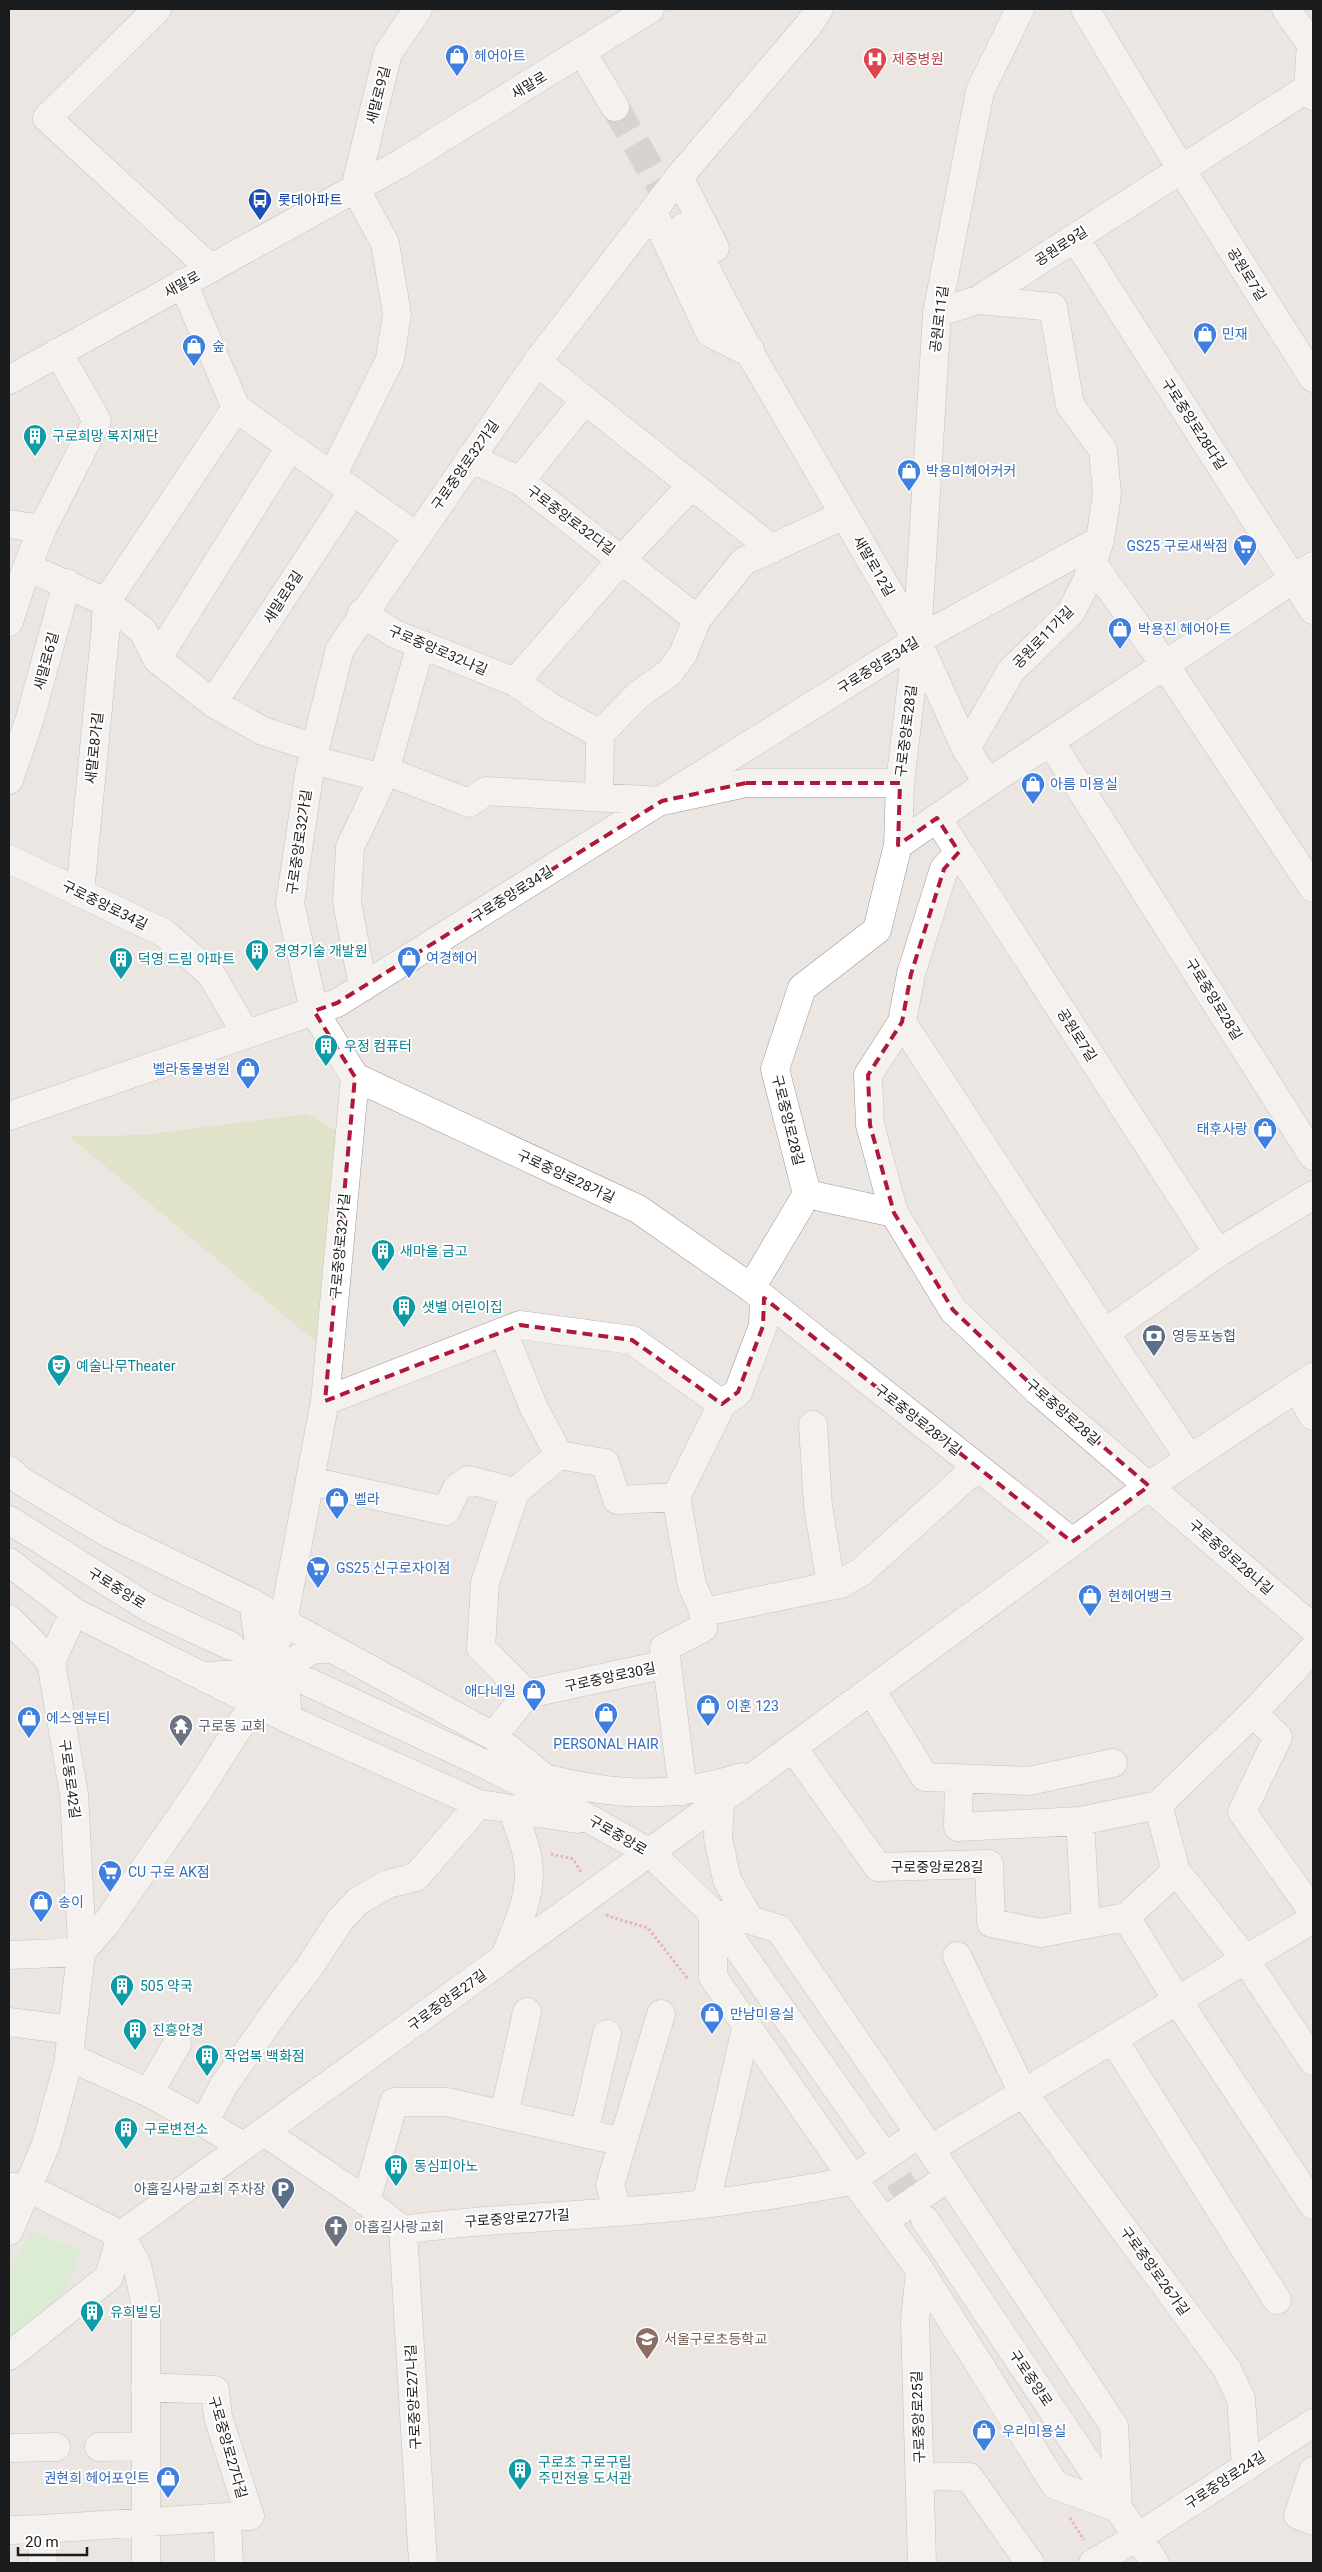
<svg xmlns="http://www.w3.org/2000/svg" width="1322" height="2572" viewBox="0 0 1322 2572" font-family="Roboto,'Noto Sans KR',sans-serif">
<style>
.grass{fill:#d2e0ad}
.park{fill:#c9f1c3}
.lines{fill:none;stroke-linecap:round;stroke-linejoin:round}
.minor-tunnel{stroke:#c1bdba;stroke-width:28;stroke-dasharray:28 14;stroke-linecap:butt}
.minor-casing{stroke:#989898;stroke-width:29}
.path{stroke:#e87684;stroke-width:3;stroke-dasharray:2.5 2.5;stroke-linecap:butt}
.minor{stroke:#fff;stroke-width:28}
.marked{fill:none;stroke:#ae1839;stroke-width:4;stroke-dasharray:10 6;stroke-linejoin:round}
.labels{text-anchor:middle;stroke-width:4;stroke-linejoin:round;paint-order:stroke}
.shop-label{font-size:14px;fill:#366cbe;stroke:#fff;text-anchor:start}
.health-label{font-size:14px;fill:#be3a42;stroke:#fff;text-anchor:start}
.street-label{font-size:14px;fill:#1b1b1b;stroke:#fff}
.transit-label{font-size:14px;fill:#164399;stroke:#fff;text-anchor:start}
.culture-label{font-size:14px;fill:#0d838f;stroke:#fff;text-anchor:start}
.service-label{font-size:14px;fill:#4e5e75;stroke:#fff;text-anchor:start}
.worship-label{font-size:14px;fill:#5b616d;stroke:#fff;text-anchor:start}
.education-label{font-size:14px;fill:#785e54;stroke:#fff;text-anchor:start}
</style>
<rect width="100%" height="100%" fill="#ebe6e2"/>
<path class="grass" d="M307 1114 341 1134 322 1347 69 1136 143 1135Z"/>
<path class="park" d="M31 2231 81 2251 64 2293 9 2341V2274Z"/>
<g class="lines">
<path class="minor-tunnel" d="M615 107 684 227
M876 2144 925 2220"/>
<g class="minor-casing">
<path id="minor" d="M157 9 47 118 210 268
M1020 9 980 91 937 313 917 640 900 783 898 845 877 930 802 988 775 1069 807 1194 894 1213 953 1310 1039 1392 1313 1628
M1085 9 1181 169 1313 378
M1286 9 1311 44 1308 88 1313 96
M582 52 615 107
M679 177 715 248
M653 212 710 333 750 353V350
M684 227 750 353 917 640 966 749 988 783
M1075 238 1313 610
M183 283 236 408 416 536
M937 313 978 300 1308 88
M537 362 772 549
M9 380 403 162 650 9
M236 408 106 602 143 631 157 659 213 703 263 731 315 748
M470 458 520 481 697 619
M332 476 390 359 397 314 385 243 355 188 388 53 418 9
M520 481 585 400
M9 524 42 529
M1092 563 1165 665 1313 888
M27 567 106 602V625L80 893
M362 613 395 634 515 682 549 706 600 734 638 695 669 673 683 654 697 619 744 561 844 515
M9 622 27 567 42 529 97 421 58 352
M157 659 290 447
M515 682 622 559 692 485
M213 703 353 491
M1050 741 1313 1156
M966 749 1011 671 1071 612 1087 581 1100 540 1107 494 1103 450 1070 405 1053 307 978 300
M313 760 383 778 394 774 469 803 486 791 662 801 746 783H900
M9 780 30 718 67 583
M599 796 600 734
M937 818 1218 1253
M898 845 988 783 1313 566
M9 859 164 933 211 974 246 1034
M363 987 347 902 350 847 383 778 421 644
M902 1022 1105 1333 1190 1459
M355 1077 638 1209 751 1288 1072 1542
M9 1116 337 1003 917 640 1100 540
M894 1213 870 1125 868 1075 902 1022 911 974 944 869 959 852
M751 1288 807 1194
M503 1332 534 1408 559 1455 605 1463 617 1500 676 1497
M1105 1333 1218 1253 1313 1195
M1297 1388 1313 1416
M325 1401 520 1325 632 1340 722 1404
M813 1425 818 1506 831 1586
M9 1470 21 1481 110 1534 253 1603 283 1622 493 1736 557 1788
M310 1481 446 1511 457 1488 469 1480 515 1492 559 1455
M515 1492 485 1583 481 1648 527 1694 667 1664 664 1648 703 1628 704 1612 840 1584 861 1572 977 1467
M9 1520 149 1608 231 1646
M9 1562 74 1612 288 1719 479 1804 578 1819
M704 1612 692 1585 676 1497 722 1404 738 1392 763 1326 764 1298
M9 1619 51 1662
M667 1664 683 1791
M205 1676 242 1674 259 1643 253 1603
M308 1682 474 1759 556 1800 650 1853 713 1913 876 2144
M871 1690 925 1777 1029 1781 1113 1763
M1253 1713 1278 1737 1242 1812 1313 1912
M288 1719 285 1683 295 1660 314 1649H333
M493 1736 527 1694
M793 1748 878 1867 989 1864 991 1923 1041 1933 1126 1917 1176 1871
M545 1778C614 1796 674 1799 742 1777
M959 1778 958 1827 1080 1821 1158 1805
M720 1800 718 1838 727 1880 750 1920
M1158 1805 1176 1871 1245 1959 1313 2061
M1158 1805 1253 1713 1313 1649
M1080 1821 1086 1924
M713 1913 750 1920 779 1929 930 2149 1114 2426 1118 2508 1055 2485 920 2270 853 2179 713 1977Z
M1126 1917 1177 2000 1313 2205
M9 1955 81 1952 105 1925 195 1796 255 1702 283 1622 325 1401 355 1077 314 1011 290 903 310 769 340 649 537 362 679 177 807 27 819 9
M957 1956 1023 2093 1227 2369 1241 2399 1246 2467
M504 1958C515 1932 529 1902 529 1873 529 1852 519 1829 512 1809
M9 2022 72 2030
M1113 2039 1277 2300
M69 2057 149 2093 204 2123
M149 2093 177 2044
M504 2115 527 2012
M264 2132 360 2197 403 2230C486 2218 569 2217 653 2209 717 2204 782 2194 845 2182L853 2179 920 2133
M584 2133 607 2034
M243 2146 204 2123 224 2085 281 2004 308 1969 341 1919 358 1901 388 1884 416 1877 479 1804
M930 2149 1313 1919
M10 2187 28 2188 121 2235 137 2265 146 2306V2563
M366 2202 394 2102H447L623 2142
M706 2203 746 2028
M617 2210 610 2185 661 2014
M925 2220 1155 2563
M884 2221 949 2177
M403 2230 423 2563
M9 2231 46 2144 68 2064 82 1945 74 1794 51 1662 74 1612
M920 2270 915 2321 922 2563
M9 2356 109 2277 121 2235 679 1831 1149 1486 1313 1377
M145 2387 215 2390 218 2417 250 2516 227 2517 229 2563
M99 2447 144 2446
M9 2448 56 2447
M1313 2471 1298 2515 1313 2521
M920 2476 969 2477 1030 2563
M42 2529 227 2517
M9 2530 42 2529 43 2563
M1093 2563 1138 2537 1313 2423"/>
</g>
<path class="path" d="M551 1854 573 1859 581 1872
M607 1914 608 1916 648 1928 688 1979
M1070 2518 1084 2540"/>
<use href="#minor" class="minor"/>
</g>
<path d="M0 0H1322V2572H0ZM746 783H900L898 845 937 818 959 852 944 869 911 974 902 1022 868 1075 870 1125 894 1213 953 1310 1039 1392 1149 1486 1072 1542 764 1298 763 1326 738 1392 722 1404 632 1340 520 1325 325 1401 355 1077 314 1011 337 1003 662 801Z" fill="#ebe6e2" fill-opacity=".55" fill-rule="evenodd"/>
<path class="marked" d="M746 783H900L898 845 937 818 959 852 944 869 911 974 902 1022 868 1075 870 1125 894 1213 953 1310 1039 1392 1149 1486 1072 1542 764 1298 763 1326 738 1392 722 1404 632 1340 520 1325 325 1401 355 1077 314 1011 337 1003 662 801Z"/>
<defs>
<g id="shop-pin" transform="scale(1.25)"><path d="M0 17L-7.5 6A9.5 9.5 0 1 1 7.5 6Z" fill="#3f7fe0" stroke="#fff"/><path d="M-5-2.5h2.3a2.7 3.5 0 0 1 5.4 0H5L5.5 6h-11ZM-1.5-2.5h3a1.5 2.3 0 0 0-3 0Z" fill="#fff"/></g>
<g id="hospital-pin" transform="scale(1.25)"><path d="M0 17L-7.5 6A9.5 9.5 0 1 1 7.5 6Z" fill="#e0444e" stroke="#fff"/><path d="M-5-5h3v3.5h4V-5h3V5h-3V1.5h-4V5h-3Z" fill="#fff"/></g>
<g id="bus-pin" transform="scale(1.25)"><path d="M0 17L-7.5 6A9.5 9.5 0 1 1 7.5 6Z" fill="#1a4fb4" stroke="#fff"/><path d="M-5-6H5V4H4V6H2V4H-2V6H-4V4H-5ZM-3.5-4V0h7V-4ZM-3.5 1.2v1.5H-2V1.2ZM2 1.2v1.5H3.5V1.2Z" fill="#fff"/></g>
<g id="building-pin" transform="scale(1.25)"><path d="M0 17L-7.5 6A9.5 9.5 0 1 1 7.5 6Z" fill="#0f9aa8" stroke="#fff"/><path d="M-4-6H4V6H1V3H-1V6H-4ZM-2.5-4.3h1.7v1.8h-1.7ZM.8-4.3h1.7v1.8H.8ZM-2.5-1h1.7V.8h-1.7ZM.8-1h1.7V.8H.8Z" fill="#fff"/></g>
<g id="supermarket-pin" transform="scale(1.25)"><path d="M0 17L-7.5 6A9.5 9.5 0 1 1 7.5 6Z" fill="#3f7fe0" stroke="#fff"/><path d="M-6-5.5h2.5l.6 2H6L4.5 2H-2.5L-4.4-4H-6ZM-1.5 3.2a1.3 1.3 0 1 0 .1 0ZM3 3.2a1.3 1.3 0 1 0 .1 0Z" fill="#fff"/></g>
<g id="bank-pin" transform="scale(1.25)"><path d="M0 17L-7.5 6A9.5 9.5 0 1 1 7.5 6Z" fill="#5c6f8a" stroke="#fff"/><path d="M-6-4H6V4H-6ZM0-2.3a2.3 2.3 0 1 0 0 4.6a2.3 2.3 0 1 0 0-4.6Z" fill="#fff"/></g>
<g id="theatre-pin" transform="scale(1.25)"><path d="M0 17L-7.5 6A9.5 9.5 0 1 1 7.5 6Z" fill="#0f9aa8" stroke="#fff"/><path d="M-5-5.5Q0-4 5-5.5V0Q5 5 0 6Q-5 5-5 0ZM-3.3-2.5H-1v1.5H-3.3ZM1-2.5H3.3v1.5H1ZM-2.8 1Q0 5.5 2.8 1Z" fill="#fff"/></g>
<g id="temple-pin" transform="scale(1.25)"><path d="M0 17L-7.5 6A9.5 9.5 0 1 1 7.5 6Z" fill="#6b7280" stroke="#fff"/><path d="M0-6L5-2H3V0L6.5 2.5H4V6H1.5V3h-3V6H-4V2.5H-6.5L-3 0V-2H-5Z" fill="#fff"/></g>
<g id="parking-pin" transform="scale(1.25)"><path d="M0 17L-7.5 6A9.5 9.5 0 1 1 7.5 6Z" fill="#5c6f8a" stroke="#fff"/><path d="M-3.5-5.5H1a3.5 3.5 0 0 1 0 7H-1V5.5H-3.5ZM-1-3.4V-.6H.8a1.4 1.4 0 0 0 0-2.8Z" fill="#fff"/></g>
<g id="church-pin" transform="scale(1.25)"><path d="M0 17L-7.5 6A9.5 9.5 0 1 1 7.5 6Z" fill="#6b7280" stroke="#fff"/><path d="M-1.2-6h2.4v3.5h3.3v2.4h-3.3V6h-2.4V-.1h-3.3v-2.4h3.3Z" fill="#fff"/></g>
<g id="school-pin" transform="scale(1.25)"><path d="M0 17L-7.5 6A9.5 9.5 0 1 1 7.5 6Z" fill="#8d6e63" stroke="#fff"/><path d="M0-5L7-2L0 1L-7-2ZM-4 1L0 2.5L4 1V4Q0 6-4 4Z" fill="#fff"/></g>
</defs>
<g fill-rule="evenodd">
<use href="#shop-pin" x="457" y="56"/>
<use href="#hospital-pin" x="875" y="59"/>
<use href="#bus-pin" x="260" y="200"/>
<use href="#shop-pin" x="1205" y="334"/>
<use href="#shop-pin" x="194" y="346"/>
<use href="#building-pin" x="35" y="436"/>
<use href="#shop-pin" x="909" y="471"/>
<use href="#supermarket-pin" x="1245" y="546"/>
<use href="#shop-pin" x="1120" y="629"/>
<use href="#shop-pin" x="1033" y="784"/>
<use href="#building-pin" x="257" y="951"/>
<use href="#shop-pin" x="409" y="958"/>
<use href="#building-pin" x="121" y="959"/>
<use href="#building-pin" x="326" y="1046"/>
<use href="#shop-pin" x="248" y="1069"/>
<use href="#shop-pin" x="1265" y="1129"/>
<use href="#building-pin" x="383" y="1251"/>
<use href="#building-pin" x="404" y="1307"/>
<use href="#bank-pin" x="1154" y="1336"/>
<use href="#theatre-pin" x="59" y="1366"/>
<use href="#shop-pin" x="337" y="1499"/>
<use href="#supermarket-pin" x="318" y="1568"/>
<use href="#shop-pin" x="1090" y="1596"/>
<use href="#shop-pin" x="534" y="1691"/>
<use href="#shop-pin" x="708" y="1706"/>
<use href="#shop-pin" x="606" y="1714"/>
<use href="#shop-pin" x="29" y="1718"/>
<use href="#temple-pin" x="181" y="1726"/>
<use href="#supermarket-pin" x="110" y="1872"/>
<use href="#shop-pin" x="41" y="1902"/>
<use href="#building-pin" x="122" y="1986"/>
<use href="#shop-pin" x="712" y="2014"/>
<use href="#building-pin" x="135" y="2030"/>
<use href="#building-pin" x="207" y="2056"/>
<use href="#building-pin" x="126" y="2129"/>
<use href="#building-pin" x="396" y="2166"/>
<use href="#parking-pin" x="283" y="2189"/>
<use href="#church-pin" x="336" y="2227"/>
<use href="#building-pin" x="92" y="2312"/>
<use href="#school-pin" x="647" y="2339"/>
<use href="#shop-pin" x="984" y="2431"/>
<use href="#building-pin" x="520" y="2470"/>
<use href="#shop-pin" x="168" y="2478"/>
</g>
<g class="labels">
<g class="shop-label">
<text x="474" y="61">헤어아트</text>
<text x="1222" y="339">민재</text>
<text x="212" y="351">숲</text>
<text x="926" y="476">박용미헤어커커</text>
<text x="1228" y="551" text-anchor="end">GS25 구로새싹점</text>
<text x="1138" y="634">박용진 헤어아트</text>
<text x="1050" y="789">아름 미용실</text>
<text x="426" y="963">여경헤어</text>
<text x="230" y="1074" text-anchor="end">벨라동물병원</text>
<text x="1248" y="1134" text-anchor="end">태후사랑</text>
<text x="354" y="1504">벨라</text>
<text x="336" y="1573">GS25 신구로자이점</text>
<text x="1108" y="1601">현헤어뱅크</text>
<text x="516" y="1696" text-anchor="end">애다네일</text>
<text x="726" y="1711">이훈 123</text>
<text x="46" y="1723">에스엠뷰티</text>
<text x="606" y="1749" text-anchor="middle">PERSONAL HAIR</text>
<text x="128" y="1877">CU 구로 AK점</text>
<text x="58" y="1907">송이</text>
<text x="730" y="2019">만남미용실</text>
<text x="1002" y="2436">우리미용실</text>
<text x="150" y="2483" text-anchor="end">권현희 헤어포인트</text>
</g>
<g class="health-label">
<text x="892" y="64">제중병원</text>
</g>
<g class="street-label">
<text transform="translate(529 85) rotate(-31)" y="5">새말로</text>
<text transform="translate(378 95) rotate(-76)" y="5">새말로9길</text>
<text transform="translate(1061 246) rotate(-33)" y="5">공원로9길</text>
<text transform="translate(1247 274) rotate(58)" y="5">공원로7길</text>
<text transform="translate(182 284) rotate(-29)" y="5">새말로</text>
<text transform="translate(939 319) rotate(-83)" y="5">공원로11길</text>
<text transform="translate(1194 424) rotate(57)" y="5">구로중앙로28다길</text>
<text transform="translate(465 465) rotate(-55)" y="5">구로중앙로32가길</text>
<text transform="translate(571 520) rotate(37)" y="5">구로중앙로32다길</text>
<text transform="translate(874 566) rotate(60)" y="5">새말로12길</text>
<text transform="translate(283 597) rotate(-57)" y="5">새말로8길</text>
<text transform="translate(1043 637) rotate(-46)" y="5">공원로11가길</text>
<text transform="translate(438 650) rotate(23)" y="5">구로중앙로32나길</text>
<text transform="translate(46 661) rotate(-75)" y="5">새말로6길</text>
<text transform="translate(878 665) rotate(-32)" y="5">구로중앙로34길</text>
<text transform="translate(906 731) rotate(-83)" y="5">구로중앙로28길</text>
<text transform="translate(94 748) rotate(-84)" y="5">새말로8가길</text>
<text transform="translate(299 842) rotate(-82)" y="5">구로중앙로32가길</text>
<text transform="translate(512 894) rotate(-32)" y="5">구로중앙로34길</text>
<text transform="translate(105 905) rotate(26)" y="5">구로중앙로34길</text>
<text transform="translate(1214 999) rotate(58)" y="5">구로중앙로28길</text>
<text transform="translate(1077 1035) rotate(57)" y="5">공원로7길</text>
<text transform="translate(788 1120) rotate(76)" y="5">구로중앙로28길</text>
<text transform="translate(566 1176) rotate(25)" y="5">구로중앙로28가길</text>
<text transform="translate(340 1246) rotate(-85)" y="5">구로중앙로32가길</text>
<text transform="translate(1063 1412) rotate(41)" y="5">구로중앙로28길</text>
<text transform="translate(918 1420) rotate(38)" y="5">구로중앙로28가길</text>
<text transform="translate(1231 1557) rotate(41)" y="5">구로중앙로28나길</text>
<text transform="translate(117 1588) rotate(32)" y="5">구로중앙로</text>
<text transform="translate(610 1677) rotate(-12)" y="5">구로중앙로30길</text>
<text transform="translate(70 1779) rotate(82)" y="5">구로동로42길</text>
<text transform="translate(618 1835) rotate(30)" y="5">구로중앙로</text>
<text x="937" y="1872">구로중앙로28길</text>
<text transform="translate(447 2000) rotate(-36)" y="5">구로중앙로27길</text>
<text transform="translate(517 2218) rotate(-4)" y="5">구로중앙로27가길</text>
<text transform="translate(1155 2271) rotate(54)" y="5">구로중앙로26가길</text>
<text transform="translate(1031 2378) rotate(56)" y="5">구로중앙로</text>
<text transform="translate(413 2397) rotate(-93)" y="5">구로중앙로27나길</text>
<text transform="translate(918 2417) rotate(-92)" y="5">구로중앙로25길</text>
<text transform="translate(228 2447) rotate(74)" y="5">구로중앙로27다길</text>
<text transform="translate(1225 2480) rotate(-33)" y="5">구로중앙로24길</text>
</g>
<g class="transit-label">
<text x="278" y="205">롯데아파트</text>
</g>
<g class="culture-label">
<text x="52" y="441">구로희망 복지재단</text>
<text x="274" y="956">경영기술 개발원</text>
<text x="138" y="964">덕영 드림 아파트</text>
<text x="344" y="1051">우정 컴퓨터</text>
<text x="400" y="1256">새마을 금고</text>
<text x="422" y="1312">샛별 어린이집</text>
<text x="76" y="1371">예술나무Theater</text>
<text x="140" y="1991">505 약국</text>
<text x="152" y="2035">진흥안경</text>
<text x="224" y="2061">작업복 백화점</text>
<text x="144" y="2134">구로변전소</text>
<text x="414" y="2171">동심피아노</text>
<text x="110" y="2317">유희빌딩</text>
<text x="538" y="2467">구로초 구로구립<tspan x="538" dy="16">주민전용 도서관</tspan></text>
</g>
<g class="service-label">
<text x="1172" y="1341">영등포농협</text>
<text x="266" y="2194" text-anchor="end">아홉길사랑교회 주차장</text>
</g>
<g class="worship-label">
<text x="198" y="1731">구로동 교회</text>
<text x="354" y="2232">아홉길사랑교회</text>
</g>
<g class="education-label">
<text x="664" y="2344">서울구로초등학교</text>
</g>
</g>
<rect width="1322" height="2572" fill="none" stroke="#1b1b1b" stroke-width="20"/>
<path d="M18 2547v8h69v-8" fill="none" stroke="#1b1b1b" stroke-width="2.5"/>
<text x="25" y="2547" font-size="15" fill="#1b1b1b" stroke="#ffffff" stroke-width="4" paint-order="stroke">20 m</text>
</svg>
